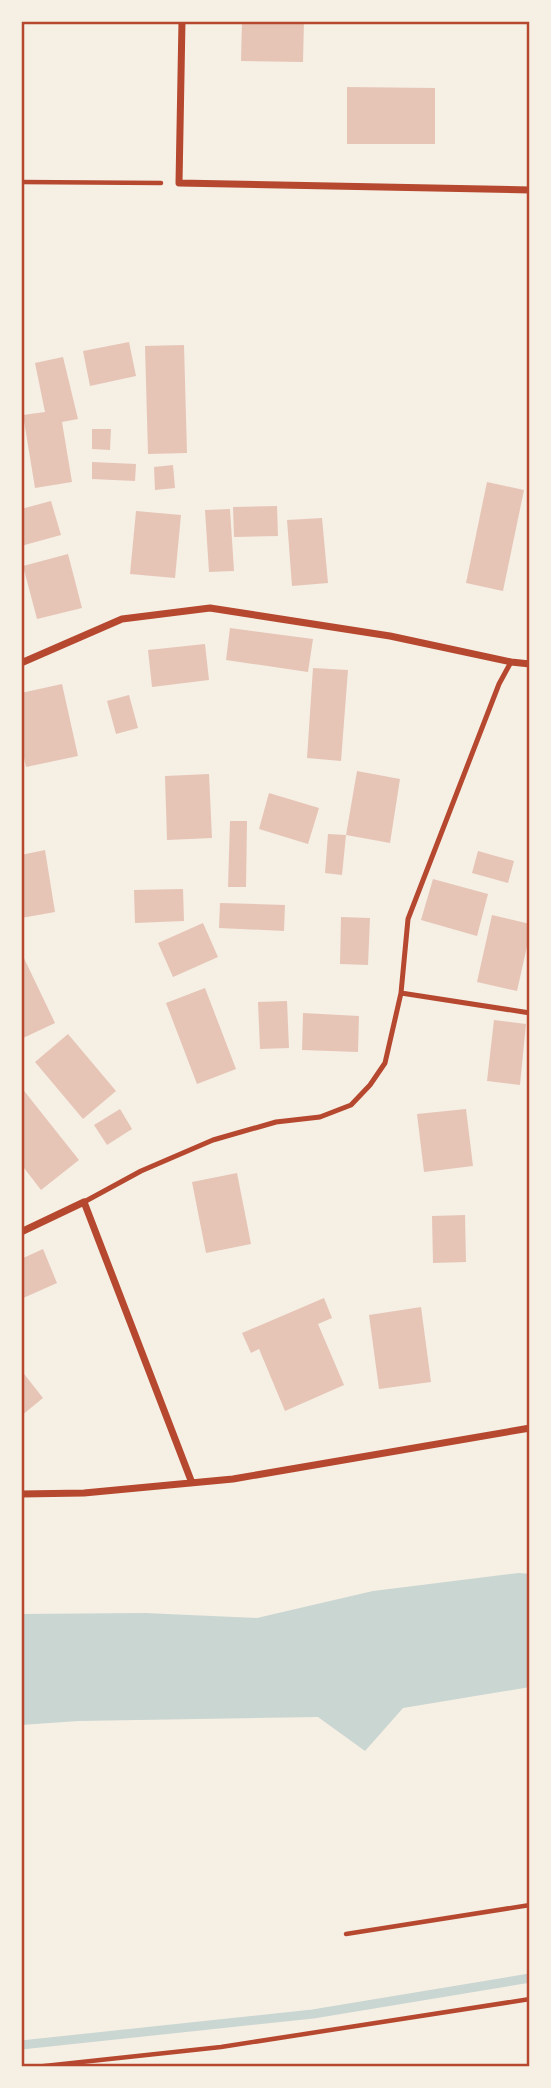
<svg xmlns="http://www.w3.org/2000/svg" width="551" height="2088" viewBox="0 0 551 2088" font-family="Jost,sans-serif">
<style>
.water{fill:#c9d6d2}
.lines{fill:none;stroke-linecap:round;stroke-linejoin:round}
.stream{stroke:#c9d6d2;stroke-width:9}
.building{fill:#e6c5b7}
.path{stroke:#b5482f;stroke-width:4.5}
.service{stroke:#b5482f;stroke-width:5}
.minor{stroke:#b5482f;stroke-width:7}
.neatline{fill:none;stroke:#b5482f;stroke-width:2.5}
</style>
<rect width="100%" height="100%" fill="#f6efe4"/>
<path class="water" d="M519 1573 530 1574V1687L403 1708 365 1751 318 1717 78 1721 21 1725V1614L145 1613 257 1618 373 1591Z"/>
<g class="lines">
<path class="stream" d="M21 2045 313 2014 530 1978"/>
</g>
<path class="building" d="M242 21H304L303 62 241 61Z
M347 87 435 88V144H347Z
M129 342 136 376 90 386 83 351Z
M184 345 187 453 148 454 145 346Z
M63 357 78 419 62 422 72 482 35 488 23 415 45 412 35 363Z
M92 429H111L110 450 92 449Z
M92 462 136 464 135 481 92 479Z
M173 465 175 488 155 490 154 467Z
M487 482 524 490 503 591 466 583Z
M51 501 61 535 21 546V509Z
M277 506 278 536 234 537 233 507Z
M230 509 234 571 209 572 205 510Z
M136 511 181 515 175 578 130 574Z
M322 518 328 583 292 586 287 520Z
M68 554 82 608 37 619 23 566Z
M230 628 313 639 308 672 226 660Z
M205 644 209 680 152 687 148 650Z
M313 668 348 670 341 761 307 758Z
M62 684 78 756 26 767 21 744V693Z
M129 695 138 728 116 734 107 701Z
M357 771 400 779 390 843 346 835Z
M209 774 212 838 167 840 165 776Z
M269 793 319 808 308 844 259 829Z
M230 821H247L246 887H228Z
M328 834 346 835 342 875 325 873Z
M45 850 55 912 21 918V855Z
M478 851 514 861 508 883 472 873Z
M433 879 488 894 477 936 421 920Z
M183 889 184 921 135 923 134 890Z
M220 903 285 905 284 931 219 928Z
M492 915 530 924V933L517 991 477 982Z
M341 917 370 918 368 965 340 964Z
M203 923 218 957 173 977 158 943Z
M21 952 55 1023 21 1039Z
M205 988 236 1069 197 1084 166 1003Z
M287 1001 289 1048 260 1049 258 1002Z
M303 1013 359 1016 358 1052 302 1050Z
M494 1020 526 1024 520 1085 487 1081Z
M68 1034 116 1091 83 1119 35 1062Z
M21 1087 79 1160 41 1190 21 1164Z
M120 1109 132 1129 107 1145 94 1125Z
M466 1109 473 1166 424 1172 417 1114Z
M237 1173 251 1244 206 1253 192 1182Z
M465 1215 466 1262 433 1263 432 1216Z
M43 1249 57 1283 21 1299V1259Z
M324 1298 332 1318 318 1324 344 1385 285 1411 259 1349 251 1353 242 1333Z
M421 1307 431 1382 379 1389 369 1315Z
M21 1370 43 1398 21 1416Z"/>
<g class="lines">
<path class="path" d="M21 182 161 183
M346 1934 530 1905
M35 2067 221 2047 530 1999"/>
<path class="service" d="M401 993 530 1013
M84 1202 141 1171 213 1140 276 1122 320 1117 351 1105 370 1085 385 1063 401 993 408 919 499 684 511 662"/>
<path class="minor" d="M182 21 179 183 530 190
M21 663 122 619 210 608 390 636 511 662 530 664
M21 1232 84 1202 192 1483
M21 1494 84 1493 233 1479 530 1428"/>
</g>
<rect width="551" height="2088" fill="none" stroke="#f6efe4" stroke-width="46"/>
<rect x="23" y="23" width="505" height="2042" class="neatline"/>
</svg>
